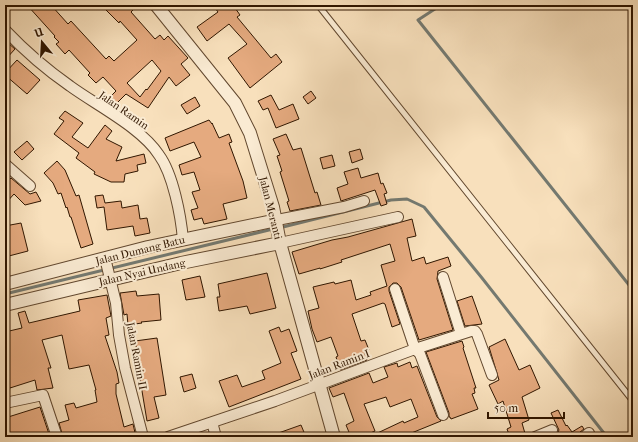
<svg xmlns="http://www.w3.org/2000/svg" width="638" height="442" viewBox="0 0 638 442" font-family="'IM FELL French Canon',serif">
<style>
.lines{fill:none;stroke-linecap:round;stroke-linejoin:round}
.stream{stroke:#747970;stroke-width:3}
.building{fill:#e5aa7f;stroke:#301600;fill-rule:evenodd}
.service-casing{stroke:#62482f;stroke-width:7}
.minor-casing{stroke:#62482f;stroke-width:12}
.tertiary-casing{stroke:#62482f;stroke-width:14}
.service{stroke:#faebd3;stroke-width:5}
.minor{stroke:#faebd3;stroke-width:10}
.tertiary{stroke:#faebd3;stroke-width:12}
.labels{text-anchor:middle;stroke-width:4;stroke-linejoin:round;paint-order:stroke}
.street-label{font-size:11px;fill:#301600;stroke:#faebd3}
</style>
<rect width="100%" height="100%" fill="#f8e0bc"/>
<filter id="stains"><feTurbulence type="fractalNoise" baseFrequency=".005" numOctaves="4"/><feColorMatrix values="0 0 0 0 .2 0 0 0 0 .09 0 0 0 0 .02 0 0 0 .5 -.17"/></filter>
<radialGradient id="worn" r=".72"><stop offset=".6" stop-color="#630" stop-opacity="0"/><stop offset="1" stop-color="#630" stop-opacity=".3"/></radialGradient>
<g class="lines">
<path class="stream" d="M441 5 418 20 633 290
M279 228 391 200 407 199 424 207 482 278 607 437
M5 294 273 229"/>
</g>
<path class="building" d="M27 5H51L68 24 71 21 106 59 109 56 114 61 137 40 120 21 119 23 101 5H138L131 12 155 39 160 35 164 40 168 36 188 58 181 64 190 75 176 86 169 77 148 108 126 94 117 103 110 97 116 91 103 77 96 83 88 75 90 73 69 50 65 54 56 44 59 42 54 37 55 36ZM152 60 161 71 147 90 146 89 140 97 127 83Z
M213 5H233L240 15 237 17 271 58 276 54 282 62 250 88 228 58 247 44 229 24 207 41 197 27 218 12Z
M8 43 15 49 5 60V46Z
M17 60 40 80 27 94 5 75V73Z
M311 91 316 98 308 104 303 97Z
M271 95 279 110 293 104 299 119 276 128 268 108 263 110 258 101Z
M195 97 200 106 187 114 181 105Z
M65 111 83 123 72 137 88 148 105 125 112 131 106 139 122 147 116 161 144 154 146 163 137 165 138 171 125 174 124 182H111L94 174 95 172 76 158 79 153 54 134 64 121 59 118Z
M209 120 212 124V123L219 138 229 134 232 142 229 143 243 181 247 198 223 204 227 219 204 224 202 218 194 220 191 210 198 208 192 192 200 190 194 172 182 175 179 165 201 157 194 142 170 151 165 138Z
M286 134 293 150 301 148 315 193 317 192 321 205 290 211 287 202 289 201 280 172 282 171 277 156 280 155 273 139Z
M27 141 34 149 22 160 14 152Z
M360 149 363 159 352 163 349 152Z
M332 155 335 166 323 169 320 158Z
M57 161 65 170 76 196 79 195 93 244 81 248 71 217H70L67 207 66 208 61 193 58 194 53 183 44 173Z
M358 168 361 178 378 173 381 184 383 183 387 193 384 194 387 204 381 206 375 190 341 201 337 188 348 184 344 172Z
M11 178 30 194 36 192 41 201 25 205 14 194 5 204V184Z
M103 195 105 203 121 201 122 208 138 205 140 219 147 218 150 233 135 236 133 226 107 230 104 207 97 208 95 196Z
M412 219 416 236 407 238 412 261 424 257 426 264 448 257 451 266 438 271 437 279 453 330 419 340 401 287 397 283H393L389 287V291L400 324 392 327 385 304 383 303 352 314 361 341 365 340 369 350 364 351 367 360 340 370 336 357 338 356 331 337 317 342 312 329 308 311 319 308 313 287 334 282 335 284 351 280 356 300 371 295 370 292 387 286 381 265 395 261 390 244 341 260 342 262 320 269V268L299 274 292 252 332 240 348 237Z
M21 223 28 251 5 257V226Z
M267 273 276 308 250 314 247 306 219 311 217 297H220L218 284Z
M200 276 205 297 186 300 182 280Z
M136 291 137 296 159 294 161 320 141 322 142 323 128 325 127 314 124 315 120 293Z
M107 295 111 316 106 318 109 335 105 336 117 372 119 383 116 384V394L124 427 133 424 136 437H63L59 423 69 420 65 405 74 403 76 408 97 402 95 390H96L89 365 69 369 62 335 42 340 51 368H48L53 388 37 390 35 380 10 388 5 373V332L22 328 18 313 25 311 29 323 80 311 78 300Z
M472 296 482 324 465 326 457 301Z
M279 327 281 332 289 329 297 351 291 353 301 379 229 407 219 381 237 375 242 387 265 379 262 371 281 363 269 331Z
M157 338 166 395 154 397 159 418 147 421 137 361H139L135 341Z
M505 339 519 370 530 365 540 388 522 397 529 420 522 423 526 437H510L507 429 511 427 503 401 498 404 489 385 499 380 489 347Z
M462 341 464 347 463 348 476 388H474L475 393 472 394 478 409 451 419 450 417H449V413L426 352Z
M410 362 412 368 417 366 437 417 441 421 409 434 411 437H369L403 421 404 423 418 417 411 399 390 407 386 397 364 404 375 431 361 437H351L346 425 354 421 344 393 333 397 329 388 369 373 373 383 388 377 384 367 397 363 398 367Z
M192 374 196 388 184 392 180 377Z
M40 407 50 437H5V418Z
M558 410 566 426 567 425 572 432 582 426 584 429 580 432 578 437H552L557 434 559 430 551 413Z
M301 425 306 437H271L270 436Z"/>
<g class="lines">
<g class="service-casing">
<path id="service" d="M318 5 633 401"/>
</g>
<g class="minor-casing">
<path id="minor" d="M5 30C25 51 47 70 70 86 96 105 142 128 159 155 173 174 181 216 183 240
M5 164 30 186
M277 220 344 207 364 201
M280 243 398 217
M105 258 116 303 119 335 125 368 143 437
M443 277 461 334
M395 289 415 349 420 354 443 415
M5 403 43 395 57 437
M212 422 216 437
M168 437 275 401 415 349 471 331H475L477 334 492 375
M535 437 552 430
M584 437 589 433"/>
</g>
<g class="tertiary-casing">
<path id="tertiary" d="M156 5 235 103 250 133 273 207 280 243 334 437
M5 284 148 247 277 220
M5 305 181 263 280 243"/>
</g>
<use href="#service" class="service"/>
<use href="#minor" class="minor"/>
<use href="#tertiary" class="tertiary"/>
</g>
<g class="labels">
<g class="street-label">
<text transform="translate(124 110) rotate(35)" y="4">Jalan Ramin</text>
<text transform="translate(271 208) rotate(76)" y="4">Jalan Meranti</text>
<text transform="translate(140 250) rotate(-14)" y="4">Jalan Dumang Batu</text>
<text transform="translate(142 272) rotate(-13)" y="4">Jalan Nyai Undang</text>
<text transform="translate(137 356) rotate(79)" y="4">Jalan Ramin II</text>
<text transform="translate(339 364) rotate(-21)" y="4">Jalan Ramin I</text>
</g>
</g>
<rect width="638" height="442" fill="none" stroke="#f8e0bc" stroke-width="20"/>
<rect x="6" y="6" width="626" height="430" fill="none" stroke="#301600" stroke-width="2"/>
<rect x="10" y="10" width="618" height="422" fill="none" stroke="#301600"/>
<g transform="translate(42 42) rotate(342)" stroke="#faebd3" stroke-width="3" paint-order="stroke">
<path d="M0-3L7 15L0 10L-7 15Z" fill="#301600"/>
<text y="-6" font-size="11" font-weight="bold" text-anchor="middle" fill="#301600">U</text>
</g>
<path d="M488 412v6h76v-6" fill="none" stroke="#301600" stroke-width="2"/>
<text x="494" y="412" font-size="12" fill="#301600" stroke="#faebd3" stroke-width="3" paint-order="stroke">50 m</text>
<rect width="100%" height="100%" filter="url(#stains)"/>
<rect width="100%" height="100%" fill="url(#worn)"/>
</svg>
